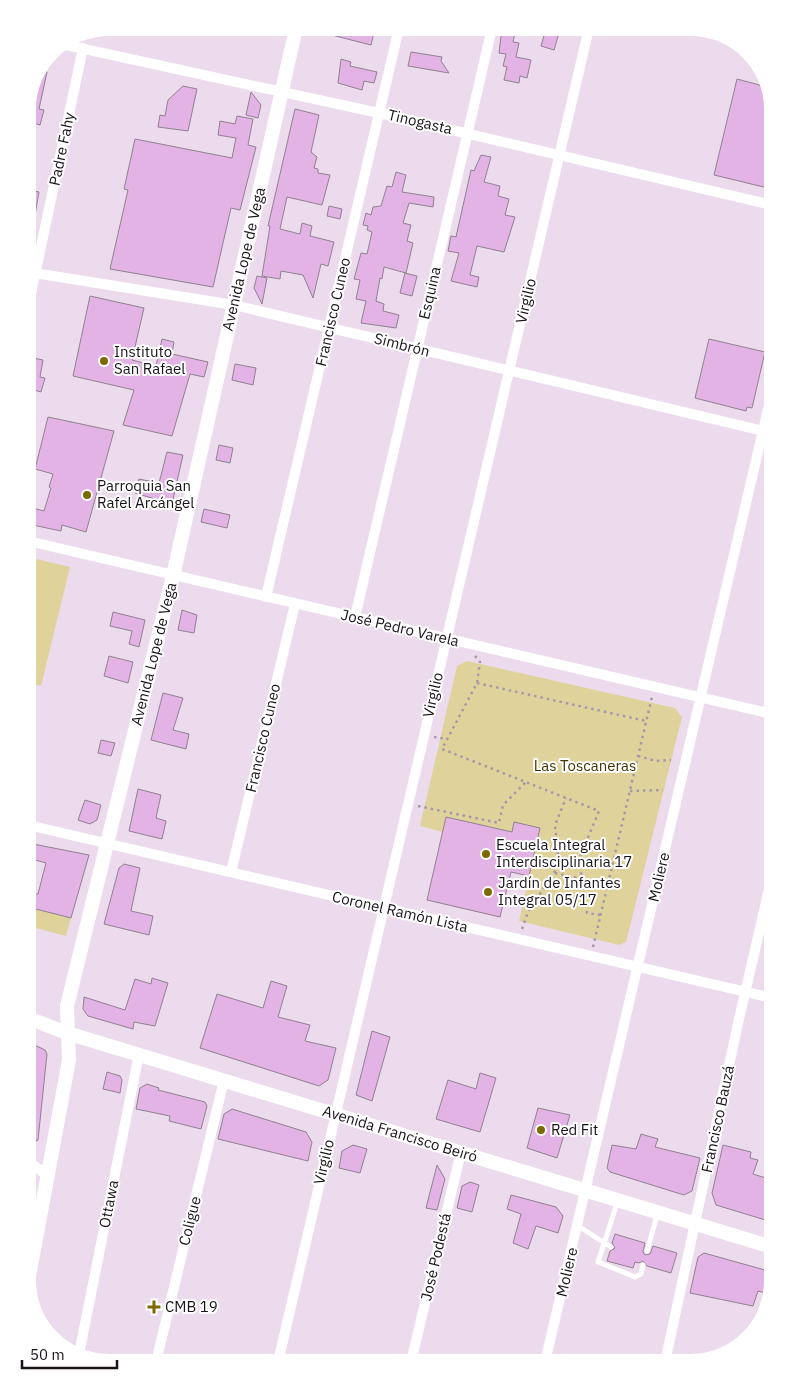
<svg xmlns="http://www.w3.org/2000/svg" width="800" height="1390" viewBox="0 0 800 1390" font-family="'IBM Plex Sans',sans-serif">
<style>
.green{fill:#e0d29b}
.building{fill:#e2b3e4;stroke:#908191}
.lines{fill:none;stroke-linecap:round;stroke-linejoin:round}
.path{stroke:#a699a7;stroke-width:2.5;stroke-dasharray:2.5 4;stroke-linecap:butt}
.lane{stroke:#fff;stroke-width:5}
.street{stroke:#fff;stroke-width:10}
.secondary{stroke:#fff;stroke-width:14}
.poi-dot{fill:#7d6900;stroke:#fff;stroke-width:2}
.labels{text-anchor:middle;stroke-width:4;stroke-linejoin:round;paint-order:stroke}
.street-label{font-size:15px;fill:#191319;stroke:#fff}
.poi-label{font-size:15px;fill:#191319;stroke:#fff;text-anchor:start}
.park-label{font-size:15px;fill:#413500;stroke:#fff}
</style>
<rect width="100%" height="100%" fill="#ecdbed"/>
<path class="green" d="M28 557 70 567 41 686 28 683Z
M467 661 675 708 682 717 626 942 619 945 519 921 540 829 514 822 512 832 446 817 443 832 420 826 457 666Z
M28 907 71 918 66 936 28 926Z"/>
<path class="building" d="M321 28H375L371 45 320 32Z
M502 28H516L513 42 519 43 516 57 531 60 527 78 520 76 519 83 504 80 507 67 503 66 506 54 499 53Z
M546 29 559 33 554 50 541 46Z
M411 52 442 57 441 61 449 73 408 66Z
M341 59 351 62 350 66 377 72 374 83 364 81 362 90 338 83Z
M43 71 47 72 39 109 44 110 40 125 30 122 31 115 28 114V104Z
M737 79 767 87 772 109V189L714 175Z
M183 86 197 89 188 131 158 127 160 115 165 116 168 100Z
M251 92 261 105 258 118 246 115Z
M295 109 319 115 311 152 317 157 314 168 318 169V173L330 175 322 205 287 197 280 229 300 234 302 223 312 226 310 236 334 242 328 266 321 264 313 298 303 275 281 271 280 279 262 276 270 226H268Z
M237 116 253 119 248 145 256 147 240 210 231 208 213 287 110 269 128 190 124 189 135 139 232 158 236 138 218 135 220 121 235 124Z
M481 155 491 157 484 182 500 186 498 196 509 199 505 215 515 217 504 252 477 246 470 275 479 277 477 287 451 281 459 253 448 251 451 236 456 237 471 170 474 171Z
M396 172 406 175 402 192 434 197 433 207 409 203 403 223 411 225 407 241 413 243 406 273 384 267 382 279 380 278 376 301 384 304 383 311 399 315 396 328 361 323 366 301 356 299 360 280 354 279 361 253 367 254 372 232 367 230 368 226 363 225 366 213 371 215 373 207 381 206 387 186 392 187Z
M28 190 39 192 33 226 28 225Z
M329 206 342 209 340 219 327 216Z
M405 273 417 276 412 296 400 293Z
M257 276 267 278 262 304 254 288Z
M90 296 144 308 132 360 156 366 162 339 174 342 172 354 208 362 204 377 190 374 172 436 123 425 134 390 73 376Z
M709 339 765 352 752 408 747 407 746 411 695 398Z
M28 357 43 360 40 377 45 378 41 392 28 388Z
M235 364 256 368 253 385 232 380Z
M48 417 114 431 86 532 62 525 61 531 28 524 33 508 44 511 51 488 49 487 53 474 35 469Z
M219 445 233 448 230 463 216 460Z
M167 452 183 455 172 504 135 493 139 479 159 483Z
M204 509 230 515 227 528 201 522Z
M182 610 197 615 194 633 178 630Z
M113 612 145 620 139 647 129 644 132 631 110 626Z
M109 656 133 662 128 683 104 676Z
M163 693 183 698 173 730 189 734 186 749 151 740Z
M101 740 115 743 111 756 98 753Z
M138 789 161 795 156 818 166 821 162 839 129 831Z
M85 800 101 805 97 820 90 824 78 820Z
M446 817 512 832 514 822 540 828 529 876 511 872 500 917 427 900Z
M28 843 89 855 71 918 28 907V893L38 894 46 863 28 858Z
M124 864 140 868 131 911 153 916 149 935 104 924 119 868Z
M152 978 168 983 155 1026 134 1022 133 1029 88 1016 83 1009 84 997 125 1010 135 979 151 984Z
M271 981 287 986 278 1017 310 1025 305 1041 336 1048 328 1080 319 1086 200 1048 217 994 263 1008Z
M372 1031 390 1037 372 1101 356 1095Z
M28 1042 45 1050 47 1054 38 1140 33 1143 28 1141Z
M107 1072 120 1076 122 1080 120 1093 103 1089Z
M480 1073 496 1078 480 1132 436 1119 448 1080 476 1089Z
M147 1084 159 1088 158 1090 205 1102 207 1106 201 1129 169 1121 170 1116 136 1109 140 1088Z
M538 1108 570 1115 557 1158 527 1148Z
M232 1109 306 1132 312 1142 308 1161 218 1139 224 1114Z
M641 1134 658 1139 655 1147 700 1158 692 1191 684 1195 610 1172 607 1168 612 1145 636 1149Z
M353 1145 367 1149 360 1173 339 1168 342 1151Z
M723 1145 751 1152 750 1158 758 1160 753 1174 769 1179 766 1189 772 1191V1222L716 1205 712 1193Z
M437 1165 445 1179 437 1210 426 1208Z
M470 1182 479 1185 472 1212 457 1208 462 1186Z
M511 1195 556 1207 563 1216 558 1233 536 1226 528 1249 513 1243 521 1214 507 1209Z
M615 1234 645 1243 643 1252 645 1255 650 1254 653 1246 677 1253 671 1273 647 1266 643 1261 639 1263 635 1262 633 1268 607 1261 610 1251 615 1248 612 1243Z
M704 1253 772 1272 769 1294 758 1291 753 1306 690 1293 698 1257Z"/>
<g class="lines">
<path class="path" d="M475 656 480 662 477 683 442 749 599 811 579 859 587 913 601 915
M477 683 646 721
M434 737 447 739
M638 756 656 761 671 760
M630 791 663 790
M418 806 499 823 503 805 526 782
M555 873 582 879
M522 929 528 912 559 865 555 825 566 798
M593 947 652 697"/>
<path class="lane" d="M618 1200 598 1262 635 1277 641 1274 643 1265
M578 1226 611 1247
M647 1251 658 1212"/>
<path class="street" d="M66 45 379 113 772 205
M28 272 234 305 772 433
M28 308 83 48
M28 541 772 714
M266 597 399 28
M355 617 492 28
M28 825 772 998
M231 872 295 604
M28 1161 48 1176
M79 1354 139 1054
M156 1362 224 1080
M278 1362 589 28
M411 1362 461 1152
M545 1362 772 392
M665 1362 739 1019 772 876"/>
<path class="secondary" d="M28 1018 67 1033 772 1247
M28 1282 69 1060 67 1006 173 576 296 28"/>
</g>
<g class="poi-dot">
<circle cx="104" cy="361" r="5"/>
<circle cx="87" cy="495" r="5"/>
<circle cx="486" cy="854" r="5"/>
<circle cx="488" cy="892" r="5"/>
<circle cx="541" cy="1130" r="5"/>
<path d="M151.5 1299.5h5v5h5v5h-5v5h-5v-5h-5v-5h5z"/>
</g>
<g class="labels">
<g class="street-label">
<text transform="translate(420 122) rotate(13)" y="5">Tinogasta</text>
<text transform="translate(62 149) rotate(-78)" y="5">Padre Fahy</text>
<text transform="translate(244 259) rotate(-77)" y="5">Avenida Lope de Vega</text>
<text transform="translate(430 293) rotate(-77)" y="5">Esquina</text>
<text transform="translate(526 301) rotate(-77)" y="5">Virgilio</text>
<text transform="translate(333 312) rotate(-77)" y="5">Francisco Cuneo</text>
<text transform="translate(402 345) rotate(14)" y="5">Simbrón</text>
<text transform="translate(400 628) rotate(13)" y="5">José Pedro Varela</text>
<text transform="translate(154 654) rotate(-76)" y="5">Avenida Lope de Vega</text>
<text transform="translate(433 695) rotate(-77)" y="5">Virgilio</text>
<text transform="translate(263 738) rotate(-77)" y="5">Francisco Cuneo</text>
<text transform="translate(659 877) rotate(-77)" y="5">Moliere</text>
<text transform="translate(400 912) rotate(13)" y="5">Coronel Ramón Lista</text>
<text transform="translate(718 1119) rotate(-78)" y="5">Francisco Bauzá</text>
<text transform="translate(400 1134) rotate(17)" y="5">Avenida Francisco Beiró</text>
<text transform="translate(324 1162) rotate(-77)" y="5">Virgilio</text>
<text transform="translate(109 1204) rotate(-79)" y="5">Ottawa</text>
<text transform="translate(190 1221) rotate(-76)" y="5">Coligue</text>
<text transform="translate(436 1257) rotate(-77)" y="5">José Podestá</text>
<text transform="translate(567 1272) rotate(-77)" y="5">Moliere</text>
</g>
<g class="poi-label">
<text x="114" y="357">Instituto<tspan x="114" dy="17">San Rafael</tspan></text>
<text x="97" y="491">Parroquia San<tspan x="97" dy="17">Rafel Arcángel</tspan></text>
<text x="496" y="850">Escuela Integral<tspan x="496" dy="17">Interdisciplinaria 17</tspan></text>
<text x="498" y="888">Jardín de Infantes<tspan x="498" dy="17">Integral 05/17</tspan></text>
<text x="551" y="1135">Red Fit</text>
<text x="165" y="1312">CMB 19</text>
</g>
<g class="park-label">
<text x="585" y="771">Las Toscaneras</text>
</g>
</g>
<path d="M0 0H800V1390H0ZM109 36H691A73 73 0 0 1 764 109V1281A73 73 0 0 1 691 1354H109A73 73 0 0 1 36 1281V109A73 73 0 0 1 109 36Z" fill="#fff" fill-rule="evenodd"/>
<path d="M22 1360v8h95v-8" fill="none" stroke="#191319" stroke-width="2.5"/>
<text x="30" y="1360" font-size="15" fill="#191319" stroke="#ffffff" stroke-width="4" paint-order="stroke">50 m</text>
</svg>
